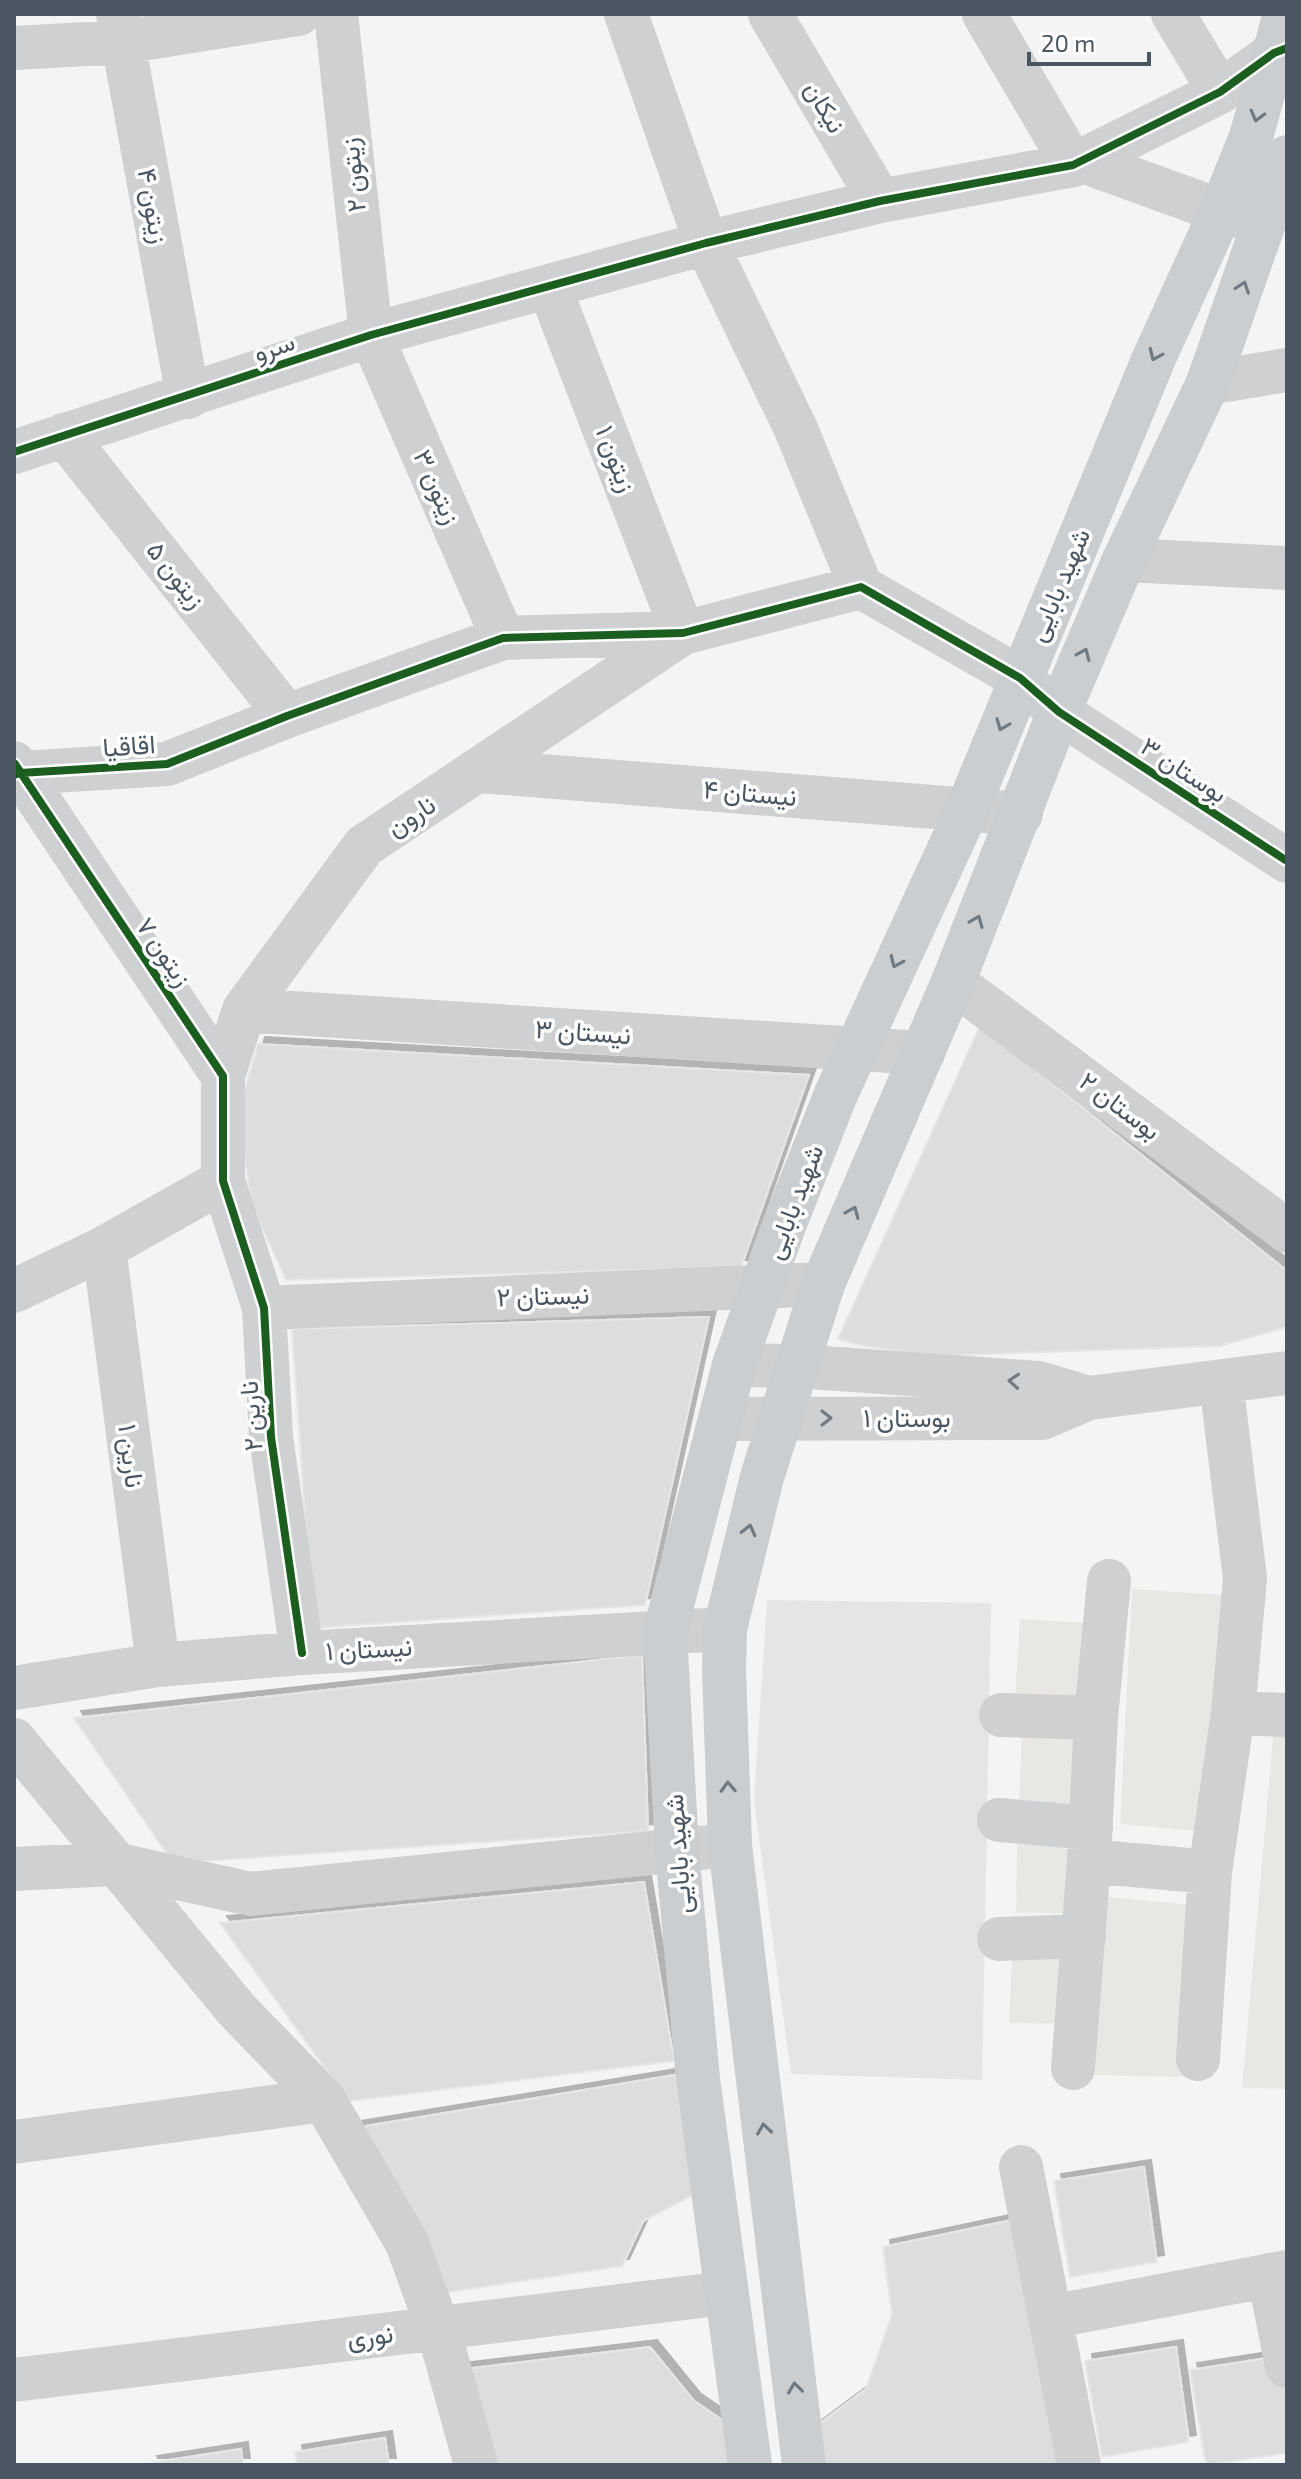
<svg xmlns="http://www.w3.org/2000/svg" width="1301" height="2479" viewBox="0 0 1301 2479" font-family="'Exo 2',Vazirmatn,sans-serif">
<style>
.commercial{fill:#e8e7e3}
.education{fill:#e6e5e6}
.building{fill:#ddddde;stroke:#e5e6e7;stroke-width:2;filter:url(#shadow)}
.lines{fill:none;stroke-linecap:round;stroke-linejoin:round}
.minor{stroke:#ced0d2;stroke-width:44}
.major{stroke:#caced1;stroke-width:44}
.cycleway-casing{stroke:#fff;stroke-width:13}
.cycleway{stroke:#1b5e20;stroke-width:8}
.oneway{stroke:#707a83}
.oneway2{stroke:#727b83}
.labels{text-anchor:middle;stroke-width:7;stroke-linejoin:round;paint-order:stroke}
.street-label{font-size:26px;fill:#4a5661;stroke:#fff}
</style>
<defs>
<filter id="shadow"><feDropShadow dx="7" dy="-7" stdDeviation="0" flood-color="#0004"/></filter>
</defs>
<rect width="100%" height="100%" fill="#f4f4f4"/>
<path class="commercial" d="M1132 1589 1222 1595 1207 1832 1120 1824Z
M1020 1619 1088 1623 1084 1704 1015 1698Z
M1274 1728H1287V2089L1242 2088Z
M1022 1733 1085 1734 1077 1810 1019 1804Z
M1079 1842 1073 1914 1016 1912 1017 1843Z
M1096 1896 1194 1905 1188 2077 1090 2075Z
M1012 1956 1079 1957 1072 2024 1009 2023Z"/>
<path class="education" d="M767 1600 991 1603 982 2080 791 2074 754 1801Z"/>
<path class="building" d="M980 1026 1287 1271V1327L1220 1346 929 1356 854 1344 838 1339Z
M258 1044 809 1075 741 1267 286 1280 252 1205 238 1113Z
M709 1317 645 1605 313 1628 292 1329Z
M642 1655 648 1831 173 1863 74 1718Z
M644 1882 674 2061 349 2101 220 1923Z
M675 2075 695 2194 643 2221 622 2266 442 2293 354 2128Z
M1144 2167 1157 2262 1070 2277 1054 2181Z
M1017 2219 1062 2465H817L811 2430 866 2389 892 2314 883 2247Z
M650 2347 693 2400 732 2427 735 2465H489L464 2369Z
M1176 2347 1189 2442 1102 2457 1085 2361Z
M1281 2356 1287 2401V2453L1206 2465 1190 2370Z
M385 2438 389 2465H297L295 2452Z
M241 2449 243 2465H151L150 2463Z"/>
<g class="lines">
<path class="minor" d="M118 14 188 397
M336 14 371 335 503 638
M626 14 706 243 795 427 861 587
M770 14 880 201
M984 14 1073 165
M1173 14 1220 92
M14 48 123 42 298 14
M1083 161 1221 211 1255 221
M1208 383 1287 370
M64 435 287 716
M14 452 371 335 706 243 880 201 1073 165 1220 92 1274 53 1287 48
M1124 560 1287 568
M14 763 223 1076V1181L264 1308 271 1437 302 1653
M480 771 1021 814
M14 775 20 773 167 764 287 716 503 638 683 633 861 587 1020 678 1059 712 1287 861
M953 982 1287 1231
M244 1010 923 1053
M223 1076 244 1010 364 846 683 633 549 286
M104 1248 158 1665
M14 1291 104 1248 223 1181
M264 1308 823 1284
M734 1365 795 1366 1039 1383 1089 1398
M720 1419 1042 1418 1089 1398 1287 1373
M1109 1581 1096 1718 1089 1861 1210 1872
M14 1688 158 1665 302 1653 725 1629
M1233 1713 1287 1715
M1001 1715 1096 1718
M14 1740 236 2009 324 2100 407 2243 438 2328 476 2465
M999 1820 1091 1828
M14 1869 114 1864 251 1894 730 1845
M999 1939 1084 1936
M1198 2059 1210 1872 1233 1713 1245 1578 1221 1382
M1073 2068 1089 1861
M14 2142 324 2100
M1021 2167 1079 2465
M1269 2275 1287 2366
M1050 2317 1287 2272
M14 2380 726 2293"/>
<path class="major" d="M750 2465 698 2079 677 1850 665 1632 734 1365 782 1231 836 1094 967 810 1154 358 1221 211 1251 137 1285 14
M804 2465 730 1845 724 1670 725 1629 762 1477 823 1284 953 982 1059 712 1124 560 1208 383 1287 157"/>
<g class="cycleway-casing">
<path id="cycleway" d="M14 452 371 335 706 243 880 201 1073 165 1220 92 1274 53 1287 48
M15 764 223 1076V1181L264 1308 271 1437 302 1653
M14 775 20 773 167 764 287 716 503 638 683 633 861 587 1020 678 1059 712 1287 861"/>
</g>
<use href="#cycleway" class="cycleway"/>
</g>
<defs><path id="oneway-chevron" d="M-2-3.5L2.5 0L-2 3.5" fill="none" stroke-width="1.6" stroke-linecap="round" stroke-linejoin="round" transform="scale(2)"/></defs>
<g class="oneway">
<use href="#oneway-chevron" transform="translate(1257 116) rotate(105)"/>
<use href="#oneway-chevron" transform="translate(1243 287) rotate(-71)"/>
<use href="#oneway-chevron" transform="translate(1155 355) rotate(114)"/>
<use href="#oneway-chevron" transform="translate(1084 654) rotate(-67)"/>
<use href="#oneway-chevron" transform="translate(1002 725) rotate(112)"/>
<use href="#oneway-chevron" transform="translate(977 921) rotate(-68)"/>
<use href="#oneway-chevron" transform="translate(896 962) rotate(114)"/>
<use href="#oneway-chevron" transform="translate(853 1212) rotate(-67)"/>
<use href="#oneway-chevron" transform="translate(749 1530) rotate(-76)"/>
<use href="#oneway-chevron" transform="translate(728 1787) rotate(-92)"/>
<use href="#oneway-chevron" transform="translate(764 2129) rotate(-98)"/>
<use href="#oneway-chevron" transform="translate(795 2388) rotate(-97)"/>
</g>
<g class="oneway2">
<use href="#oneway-chevron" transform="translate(1014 1381) rotate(-176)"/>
<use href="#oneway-chevron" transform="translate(826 1418)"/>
</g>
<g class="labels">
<g class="street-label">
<text transform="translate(825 107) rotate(60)" y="9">نیکان</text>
<text transform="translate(353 175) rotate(-96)" y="9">زیتون ۲</text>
<text transform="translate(153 206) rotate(80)" y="9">زیتون ۴</text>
<text transform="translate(274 347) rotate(-19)" y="9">سرو</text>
<text transform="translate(616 459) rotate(69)" y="9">زیتون ۱</text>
<text transform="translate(437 487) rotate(66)" y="9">زیتون ۳</text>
<text transform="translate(176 575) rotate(52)" y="9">زیتون ۵</text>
<text transform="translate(1059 585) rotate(-67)" y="9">شهید بابایی</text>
<text transform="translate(129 746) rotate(-4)" y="9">اقاقیا</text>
<text transform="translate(1184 770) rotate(33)" y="9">بوستان ۳</text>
<text transform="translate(750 793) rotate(5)" y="9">نیستان ۴</text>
<text transform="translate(411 816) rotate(-33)" y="9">نارون</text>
<text transform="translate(164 952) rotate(56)" y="9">زیتون ۷</text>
<text transform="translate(583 1032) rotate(4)" y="9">نیستان ۳</text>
<text transform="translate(1120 1106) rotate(37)" y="9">بوستان ۲</text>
<text transform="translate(794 1202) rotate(-69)" y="9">شهید بابایی</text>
<text transform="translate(543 1296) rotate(-2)" y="9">نیستان ۲</text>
<text transform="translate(251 1416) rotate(-94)" y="9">نارین ۲</text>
<text x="907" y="1427">بوستان ۱</text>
<text transform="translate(131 1456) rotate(83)" y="9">نارین ۱</text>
<text transform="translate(369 1649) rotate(-3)" y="9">نیستان ۱</text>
<text transform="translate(678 1854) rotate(-94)" y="9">شهید بابایی</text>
<text transform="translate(370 2336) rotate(-7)" y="9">نوری</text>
</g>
</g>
<rect width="1301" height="2479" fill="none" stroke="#4a5661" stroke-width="32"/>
<path d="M1029 52v12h120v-12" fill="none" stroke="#4a5661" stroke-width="4"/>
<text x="1041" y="52" font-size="24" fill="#4a5661" stroke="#ffffff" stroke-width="6" paint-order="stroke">20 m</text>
</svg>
